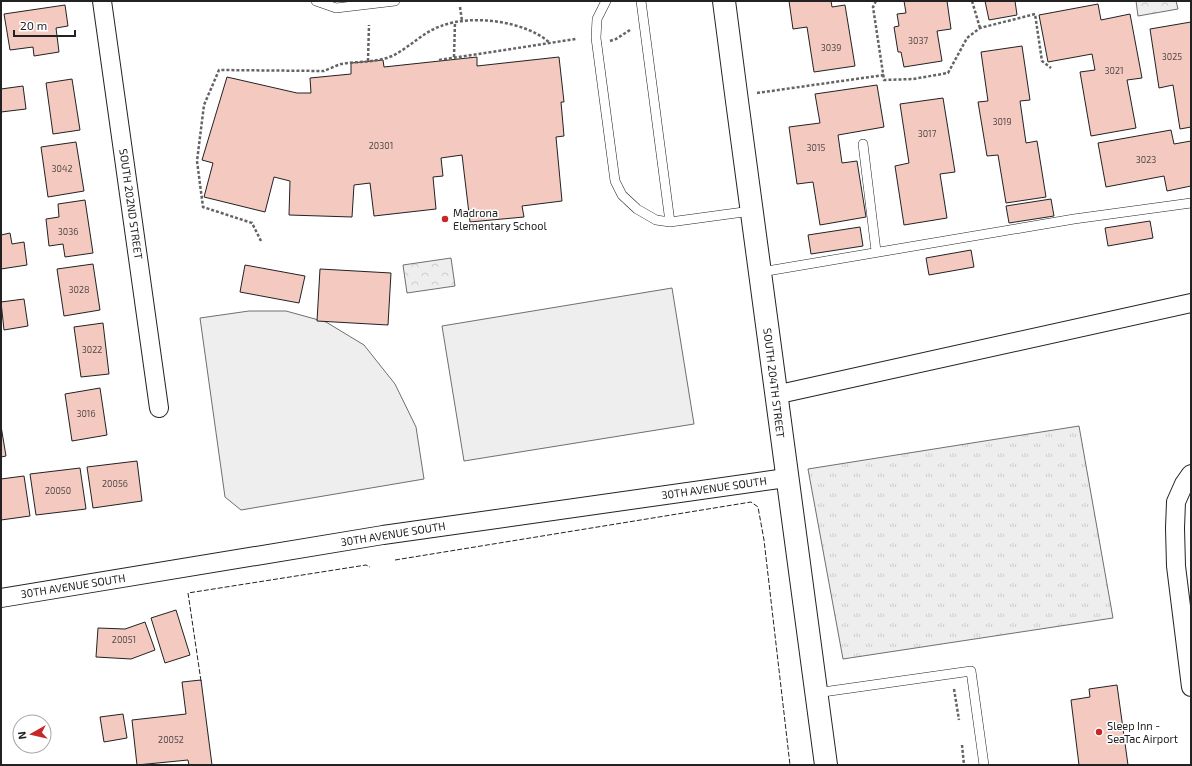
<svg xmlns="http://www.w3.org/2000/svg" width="1192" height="766" viewBox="0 0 1192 766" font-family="'Exo 2',sans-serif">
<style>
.grass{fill:url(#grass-tufts);stroke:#6f6f6f}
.forest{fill:url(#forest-crowns);stroke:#6f6f6f}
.pitch{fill:#eee;stroke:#6f6f6f}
.building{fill:#f3c9c0;stroke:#222}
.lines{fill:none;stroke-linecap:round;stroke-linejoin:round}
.service-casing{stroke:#222;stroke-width:10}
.minor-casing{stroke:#222;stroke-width:20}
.tertiary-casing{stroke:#222;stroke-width:24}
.path{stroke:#646464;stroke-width:2.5;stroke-dasharray:3 2;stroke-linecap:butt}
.service{stroke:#fff;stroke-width:9}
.minor{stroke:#fff;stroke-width:18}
.tertiary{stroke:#fff;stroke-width:22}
.fence{stroke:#222;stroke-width:1;stroke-dasharray:5 2;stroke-linecap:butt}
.poi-dot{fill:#c62828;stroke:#fff;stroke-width:1.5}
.labels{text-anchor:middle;stroke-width:3;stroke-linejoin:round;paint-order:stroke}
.number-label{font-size:9px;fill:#564c4a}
.street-label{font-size:11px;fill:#222;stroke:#fff}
.poi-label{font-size:11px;fill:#222;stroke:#fff;text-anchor:start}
</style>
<defs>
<pattern id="grass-tufts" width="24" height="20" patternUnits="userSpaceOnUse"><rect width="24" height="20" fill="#eee"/><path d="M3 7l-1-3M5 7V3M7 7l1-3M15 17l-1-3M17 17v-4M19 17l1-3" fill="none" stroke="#ccc"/></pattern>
<pattern id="forest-crowns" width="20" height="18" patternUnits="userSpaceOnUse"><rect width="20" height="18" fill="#eee"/><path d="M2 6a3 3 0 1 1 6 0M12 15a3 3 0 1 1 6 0" fill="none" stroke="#ccc"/></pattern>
</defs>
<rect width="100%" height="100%" fill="#fff"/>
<path class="grass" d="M1079 426 1113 618 843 659 808 469Z"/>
<path class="forest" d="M1136 1H1176L1178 9 1138 16Z
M451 258 455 286 407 293 403 265Z"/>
<path class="pitch" d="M672 288 694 424 464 461 442 326Z
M249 311H286L326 322 364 345 395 384 416 427 424 479 241 510 225 497 200 318Z"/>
<path class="building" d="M789 1H831L832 7 845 5 855 66 814 72 807 27 793 29Z
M904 1H947L951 29 937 31 942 61 904 67 901 52H898L894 27 899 26 897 14 906 13Z
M985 1H1015L1017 15 989 20Z
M1098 4 1101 20 1130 14 1142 78 1127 80 1136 128 1091 136 1080 72 1095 70 1092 54 1048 62 1039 15Z
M65 5 68 26 56 28 59 52 34 56 33 47 10 50 4 14Z
M1191 22V127L1180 129 1173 85 1159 88 1150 29Z
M1022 46 1030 100 1020 101 1026 143 1037 141 1046 197 1006 203 998 155 987 156 978 102 988 101 981 52Z
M477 57V66L559 57 564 102H561L564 136 556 137 562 201 522 206 524 217 470 222 462 155 441 158 443 176 433 177 436 209 374 216 370 183 354 185 352 217 289 215 290 181 274 177 265 212 204 197 213 163 202 160 227 77 297 93H311L310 78 351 74V63L383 60 384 67Z
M72 79 80 130 53 134 46 83Z
M877 85 884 127 838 135 842 163 857 161 866 217 820 225 813 182 797 184 789 127 820 123 815 94Z
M23 86 26 109 1 112V89Z
M943 98 955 172 940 174 947 218 904 225 895 166 909 163 900 104Z
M1171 130 1174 144 1191 141V186L1167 191 1164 176 1106 187 1098 143Z
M76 142 84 191 48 197 41 147Z
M1051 199 1054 216 1009 223 1006 206Z
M85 200 93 253 65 257 63 244 49 246 46 219 59 217 58 204Z
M1150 221 1153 238 1108 246 1105 228Z
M860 227 863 246 811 254 808 235Z
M10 233 12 244 24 242 27 265 1 269V235Z
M971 250 974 267 929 275 926 258Z
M93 264 100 310 64 316 57 269Z
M245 265 305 276 299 303 240 292Z
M320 269 391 273 388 325 317 321Z
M24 299 28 326 4 330 1 302Z
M103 323 109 374 81 377 74 327Z
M100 388 107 435 72 441 65 394Z
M1 426 6 456 1 457Z
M137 461 142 501 93 508 87 467Z
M80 468 86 509 36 515 30 474Z
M24 476 30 516 1 520V479Z
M176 610 190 655 165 663 151 618Z
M145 622 155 650 131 659 96 657 98 628 125 629Z
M201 680 212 765H189L188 760 137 765 132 720 186 714 182 682Z
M1117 685 1128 765H1079L1071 700 1090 697 1089 689Z
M123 714 127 738 104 742 100 717Z"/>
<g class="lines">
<g class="service-casing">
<path id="service" d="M316 1 336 8 395 1
M606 1 597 19 596 38 615 181 622 195 637 209 656 220 670 222 751 211
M641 1 670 222
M863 144 876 251
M761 272 1074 219 1191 203
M816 693 971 671 984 765"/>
</g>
<g class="minor-casing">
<path id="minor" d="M102 1 159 408
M775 395 1191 303
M1191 474 1184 484 1176 502 1175 528 1176 566 1191 687
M1 598 383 535 786 478"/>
</g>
<g class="tertiary-casing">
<path id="tertiary" d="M724 1C757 256 791 511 826 765"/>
</g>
<path class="path" d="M876 1 873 7 884 80 913 79 948 73 967 38 980 28 1035 14 1042 61 1051 68
M972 1 980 28
M460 7 462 21
M610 41 616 39 630 30
M454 57 455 22
M439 60 576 39
M368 61 369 25
M757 93 884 75
M261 241 252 223 203 207 197 161 204 105 219 70 324 71C329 69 335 66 341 64 357 61 376 63 392 56 409 48 423 32 441 26 472 14 526 21 550 43
M954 689 959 720
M962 745 964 765"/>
<use href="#service" class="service"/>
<use href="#minor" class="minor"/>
<use href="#tertiary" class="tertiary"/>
<path class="fence" d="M395 560 751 502 758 507 764 540 790 765
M201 681 188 593 366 565 370 567"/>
</g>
<g class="poi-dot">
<circle cx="445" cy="219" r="4"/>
<circle cx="1099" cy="732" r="4"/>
</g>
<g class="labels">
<g class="number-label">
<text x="918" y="44">3037</text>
<text x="831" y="51">3039</text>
<text x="1172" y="60">3025</text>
<text x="1114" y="74">3021</text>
<text x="1002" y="125">3019</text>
<text x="927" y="137">3017</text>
<text x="381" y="149">20301</text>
<text x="816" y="151">3015</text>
<text x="1146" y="163">3023</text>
<text x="62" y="172">3042</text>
<text x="68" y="235">3036</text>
<text x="79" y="293">3028</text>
<text x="92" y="353">3022</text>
<text x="86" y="417">3016</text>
<text x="115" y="487">20056</text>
<text x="58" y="494">20050</text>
<text x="124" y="643">20051</text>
<text x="171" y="743">20052</text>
</g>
<g class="street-label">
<text transform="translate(131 204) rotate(82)" y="4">SOUTH 202ND STREET</text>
<text transform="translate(774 383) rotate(83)" y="4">SOUTH 204TH STREET</text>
<text transform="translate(714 488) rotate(-8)" y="4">30TH AVENUE SOUTH</text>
<text transform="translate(393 534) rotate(-9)" y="4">30TH AVENUE SOUTH</text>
<text transform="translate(73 586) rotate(-9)" y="4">30TH AVENUE SOUTH</text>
</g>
<g class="poi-label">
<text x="453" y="217">Madrona<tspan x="453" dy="13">Elementary School</tspan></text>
<text x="1107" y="730">Sleep Inn -<tspan x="1107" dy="13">SeaTac Airport</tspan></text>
</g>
</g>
<rect width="1192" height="766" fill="none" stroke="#222222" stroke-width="4"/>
<g transform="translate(32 734) rotate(262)"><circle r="19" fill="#ffffff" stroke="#a7a7a7"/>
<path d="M0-3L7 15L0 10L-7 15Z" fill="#c62828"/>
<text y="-6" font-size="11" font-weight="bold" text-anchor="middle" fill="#222222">N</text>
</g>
<path d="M14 30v6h61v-6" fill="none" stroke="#222222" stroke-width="2"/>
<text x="20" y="30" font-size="12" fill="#222222" stroke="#ffffff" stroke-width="3" paint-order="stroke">20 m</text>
</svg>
